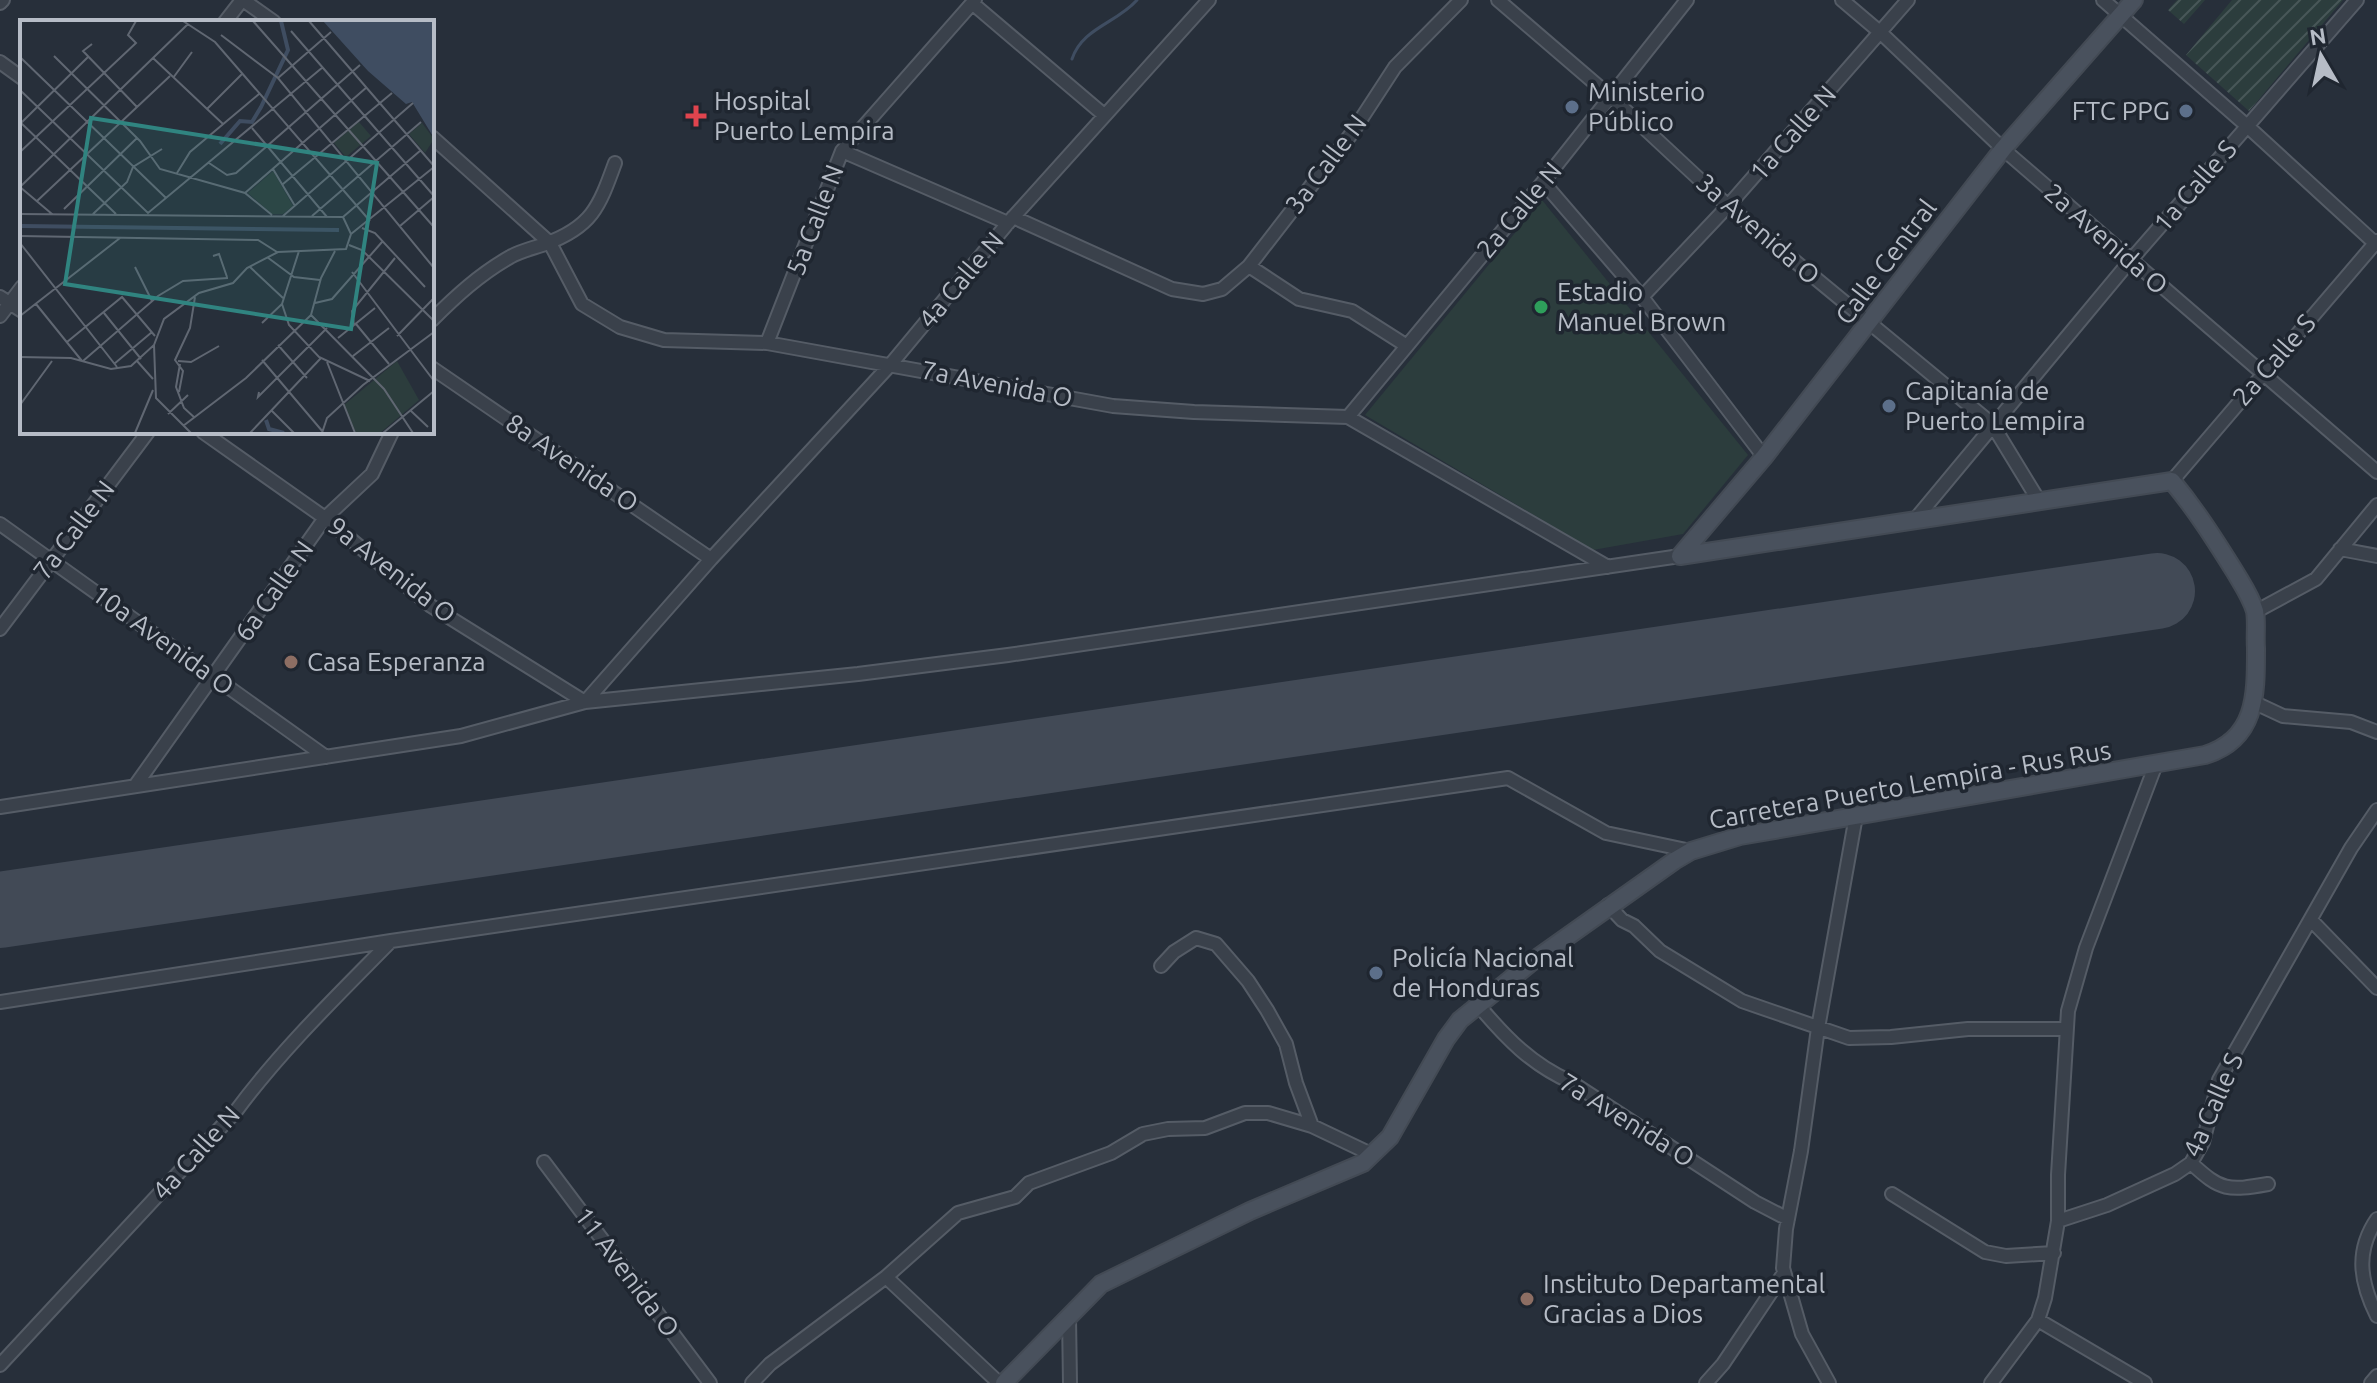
<svg xmlns="http://www.w3.org/2000/svg" width="2377" height="1383" viewBox="0 0 2377 1383" font-family="Ubuntu,sans-serif">
<style>
.garden{fill:url(#garden-furrows)}
.pitch{fill:#2c3d3d}
.lines{fill:none;stroke-linecap:round;stroke-linejoin:round}
.stream{stroke:#3f4d61;stroke-width:3}
.runway{stroke:#424a56;stroke-width:76}
.street-casing{stroke:#555c66;stroke-width:16}
.secondary-casing{stroke:#434a54;stroke-width:20}
.street{stroke:#3a414b;stroke-width:12}
.secondary{stroke:#49515d;stroke-width:16}
.service-dot{fill:#5c6f8a;stroke:#1f2630;stroke-width:3}
.health-dot{fill:#e0444e;stroke:#1f2630;stroke-width:3}
.leisure-dot{fill:#2e9e5b;stroke:#1f2630;stroke-width:3}
.education-dot{fill:#8d6e63;stroke:#1f2630;stroke-width:3}
.labels{text-anchor:middle;stroke-width:7;stroke-linejoin:round;paint-order:stroke}
.poi-label{font-size:26px;fill:#b6bcc6;stroke:#1f2630;text-anchor:start}
.street-label{font-size:26px;fill:#b6bcc6;stroke:#1f2630}
.inset-river{fill:none;stroke:#3f4d61;stroke-width:4}
.inset-road{fill:none;stroke:#606772;stroke-width:2}
.view{fill:#308480;fill-opacity:0.15;stroke:#308480;stroke-width:4}
.inset-edge{fill:none;stroke:#b6bcc6;stroke-width:4}
</style>
<defs>
<pattern id="garden-furrows" width="10" height="10" patternUnits="userSpaceOnUse" patternTransform="scale(2)"><rect width="10" height="10" fill="#2c3d3d"/><path d="M-1 1l2-2M0 10L10 0M9 11l2-2" fill="none" stroke="#485758"/></pattern>
</defs>
<rect width="100%" height="100%" fill="#272f3a"/>
<path class="garden" d="M2177 0H2205L2184 24 2168 10Z
M2232 0H2343L2249 111 2186 55Z"/>
<path class="pitch" d="M1542 200 1748 455 1683 534 1593 550 1365 415Z"/>
<g class="lines">
<path class="stream" d="M1072 59C1082 28 1117 23 1137 0"/>
<path class="runway" d="M0 910 2157 591"/>
<g class="street-casing">
<path id="street" d="M243 0 274 22
M1498 0 1611 97 1728 206 1992 424 2039 501
M1842 0 1881 33 2003 149 2377 472
M2103 0 2246 125 2377 245
M0 3 3 0
M972 3 1104 115
M225 22 242 0
M0 62 22 78
M432 137 550 243 582 304 620 327 664 340 767 343 1113 406 1194 412 1348 417 1608 567
M842 151 1008 223
M1543 182 1642 297 1764 457
M1013 217 1172 289 1203 294 1222 289 1249 266 1352 133 1395 67 1461 0
M1249 266 1299 299 1352 311 1407 346
M0 297 22 311
M1642 297 1728 206 1908 0
M0 316 22 287
M432 320C456 296 480 274 510 257 520 251 534 248 545 244 592 227 599 207 615 163
M767 343 842 151 975 0
M432 368 711 559
M1348 417 1543 182 1687 0
M203 432 325 518 431 606 585 702 711 559 891 364 1008 223 1209 0
M2172 481 2377 241
M1913 522 2130 261 2357 0
M0 524 326 757
M2340 549 2377 556
M2255 612 2316 579 2377 505
M0 629 148 432
M2253 702 2283 716 2351 722 2377 732
M135 786 325 518 372 474 392 432
M0 807 461 736 585 702 858 674 1008 655 1680 556
M1608 905 1622 920 1634 926 1660 951 1742 1001 1849 1038 1891 1037 1968 1029H2066
M2311 920 2377 988
M1161 966 1174 952 1196 938 1216 944 1248 981 1267 1010 1286 1044 1296 1083 1312 1126 1373 1155
M0 1002 391 941 1508 778 1606 833 1691 851
M1479 1006C1506 1038 1532 1065 1571 1082L1755 1202 1788 1219
M544 1162 710 1383
M2191 1163C2221 1191 2228 1191 2268 1184
M1892 1194 1985 1252 2006 1256 2054 1253
M2377 1219C2355 1251 2360 1282 2377 1316
M2058 1221 2107 1205 2175 1174 2191 1163 2203 1142 2219 1080 2351 848 2377 810
M886 1277 999 1383
M1069 1317 1070 1383
M2038 1320 2145 1383
M0 1365 236 1111C282 1049 337 996 391 941
M752 1383 770 1364 886 1277 958 1213 1015 1197 1029 1183 1111 1153 1143 1134 1168 1129 1205 1128 1245 1113H1268L1312 1126
M1706 1383 1723 1364 1784 1273
M1829 1383 1802 1334 1783 1268 1786 1229 1801 1151 1818 1028 1856 816
M1991 1383 2038 1320 2045 1298 2058 1221V1175L2068 1011 2086 948 2156 764
M2371 1383 2377 1376"/>
</g>
<g class="secondary-casing">
<path id="secondary" d="M1680 556 1764 457 2003 149 2134 0
M1004 1383 1101 1284 1250 1211 1363 1163 1390 1137 1446 1039 1460 1020 1533 961 1674 861 1691 851 1740 836 2205 755C2257 739 2256 694 2256 648 2255 636 2257 622 2255 611 2251 597 2242 584 2235 572 2215 540 2196 510 2172 481L1680 556"/>
</g>
<use href="#street" class="street"/>
<use href="#secondary" class="secondary"/>
</g>
<g class="service-dot">
<circle cx="1572" cy="107" r="8"/>
<circle cx="2186" cy="111" r="8"/>
<circle cx="1889" cy="406" r="8"/>
<circle cx="1376" cy="973" r="8"/>
</g>
<path class="health-dot" d="M692 104h8v8h8v8h-8v8h-8v-8h-8v-8h8z"/>
<circle class="leisure-dot" cx="1541" cy="307" r="8"/>
<g class="education-dot">
<circle cx="291" cy="662" r="8"/>
<circle cx="1527" cy="1299" r="8"/>
</g>
<g class="labels">
<g class="poi-label">
<text x="1588" y="101">Ministerio<tspan x="1588" dy="30">Público</tspan></text>
<text x="714" y="110">Hospital<tspan x="714" dy="30">Puerto Lempira</tspan></text>
<text x="2170" y="120" text-anchor="end">FTC PPG</text>
<text x="1557" y="301">Estadio<tspan x="1557" dy="30">Manuel Brown</tspan></text>
<text x="1905" y="400">Capitanía de<tspan x="1905" dy="30">Puerto Lempira</tspan></text>
<text x="307" y="671">Casa Esperanza</text>
<text x="1392" y="967">Policía Nacional<tspan x="1392" dy="30">de Honduras</tspan></text>
<text x="1543" y="1293">Instituto Departamental<tspan x="1543" dy="30">Gracias a Dios</tspan></text>
</g>
<g class="street-label">
<text transform="translate(1793 133) rotate(-49)" y="9">1a Calle N</text>
<text transform="translate(1326 164) rotate(-53)" y="9">3a Calle N</text>
<text transform="translate(2195 186) rotate(-49)" y="9">1a Calle S</text>
<text transform="translate(1519 210) rotate(-50)" y="9">2a Calle N</text>
<text transform="translate(815 220) rotate(-69)" y="9">5a Calle N</text>
<text transform="translate(1758 229) rotate(41)" y="9">3a Avenida O</text>
<text transform="translate(2106 239) rotate(41)" y="9">2a Avenida O</text>
<text transform="translate(1886 262) rotate(-53)" y="9">Calle Central</text>
<text transform="translate(961 280) rotate(-50)" y="9">4a Calle N</text>
<text transform="translate(2274 360) rotate(-49)" y="9">2a Calle S</text>
<text transform="translate(997 384) rotate(11)" y="9">7a Avenida O</text>
<text transform="translate(572 463) rotate(34)" y="9">8a Avenida O</text>
<text transform="translate(74 530) rotate(-53)" y="9">7a Calle N</text>
<text transform="translate(392 570) rotate(38)" y="9">9a Avenida O</text>
<text transform="translate(274 591) rotate(-55)" y="9">6a Calle N</text>
<text transform="translate(163 640) rotate(36)" y="9">10a Avenida O</text>
<text transform="translate(1910 785) rotate(-10)" y="9">Carretera Puerto Lempira - Rus Rus</text>
<text transform="translate(2213 1105) rotate(-66)" y="9">4a Calle S</text>
<text transform="translate(1627 1120) rotate(32)" y="9">7a Avenida O</text>
<text transform="translate(196 1153) rotate(-48)" y="9">4a Calle N</text>
<text transform="translate(627 1272) rotate(53)" y="9">11 Avenida O</text>
</g>
</g>
<g transform="translate(20 20)">
<rect width="414" height="414" fill="#272f3a"/>
<path d="M339 102 351 116 326 137 314 123ZM402 103 414 119 405 133 389 114Z" fill="#2c3d3d"/>
<path d="M377 341 399 380 360 413H336L324 385Z" fill="#2c3d3d"/>
<path d="M253 151 273 186 263 194H252L228 173Z" fill="#2c3d3d"/>
<path d="M303 1H414V118L392 82 386 84 348 51Z" fill="#3f4d61"/>
<path class="inset-river" d="M200 124 220 101 232 102 241 87 268 30 261 1M2 206 319 210M246 400 249 409 264 413"/>
<path class="inset-road" d="M163 1 195 22 350 201M233 1 413 206M289 1 414 146M271 11 414 176M201 15 258 58 414 248M72 24 63 31 117 87M34 36 120 121 140 149 225 173 252 195M0 37 146 178M133 38 203 104M153 58 172 32M258 58 311 12M0 70 128 193 303 47M187 89 222 54M0 102 96 194M1 103 68 37M232 108 307 197M0 132 116 23 108 15 116 1M189 143 207 155 216 153 340 45M253 149 275 186M157 153 170 132 239 74M263 164 372 73M0 167 168 4M0 167 32 194M225 173 347 67M17 181 150 56M44 189 117 118M0 194 323 197M73 194 107 162 113 147 142 129M263 196 393 83M292 196 401 102M323 197 401 130M380 206 414 177M342 208 355 213 405 267M331 214 414 147M0 216 238 220 257 232M0 223 97 347M329 225 342 230 414 301M193 236 199 234 207 257M247 237 274 257 300 260M115 247 132 281M230 247 263 278M332 252 414 361M295 283 312 279 362 222M16 284 62 341M262 284 269 305 299 337 350 361M84 293 121 339M291 295 364 369 393 413M0 296 100 218M242 303 262 284 279 231M336 304 369 344M334 306 332 291 375 238M377 316 414 278M318 318 355 288M47 322 102 277 135 316M134 325 136 378 171 413M258 325 287 358M333 336 369 308M0 337 51 338 91 349 111 346 134 325 144 299 179 273 213 263 227 248 258 232 326 229 331 214 323 197M242 340 303 412M63 341 138 276 163 261 208 258M117 341 133 359M158 341 171 342 199 326M307 342 335 413M94 344 132 312M160 344 156 367 164 388 175 398M159 372 163 351 155 340 170 308 175 277M239 372 238 377 307 308M0 385 32 341M390 390 408 407M252 391 274 413M148 394 168 375M163 406 226 358 291 295 301 258 315 231M115 413 133 370M230 413 301 338M302 413 307 398 343 365 414 312M363 413 414 371"/>
<path class="view" d="M71 98 357 143 331 309 45 264Z"/>
<rect width="414" height="414" class="inset-edge"/>
</g>
<g transform="translate(2321 56) rotate(351)" stroke="#1f2630" stroke-width="6" paint-order="stroke">
<path d="M0-6L14 30L0 20L-14 30Z" fill="#b6bcc6"/>
<text y="-12" font-size="22" font-weight="bold" text-anchor="middle" fill="#b6bcc6">N</text>
</g>
</svg>
